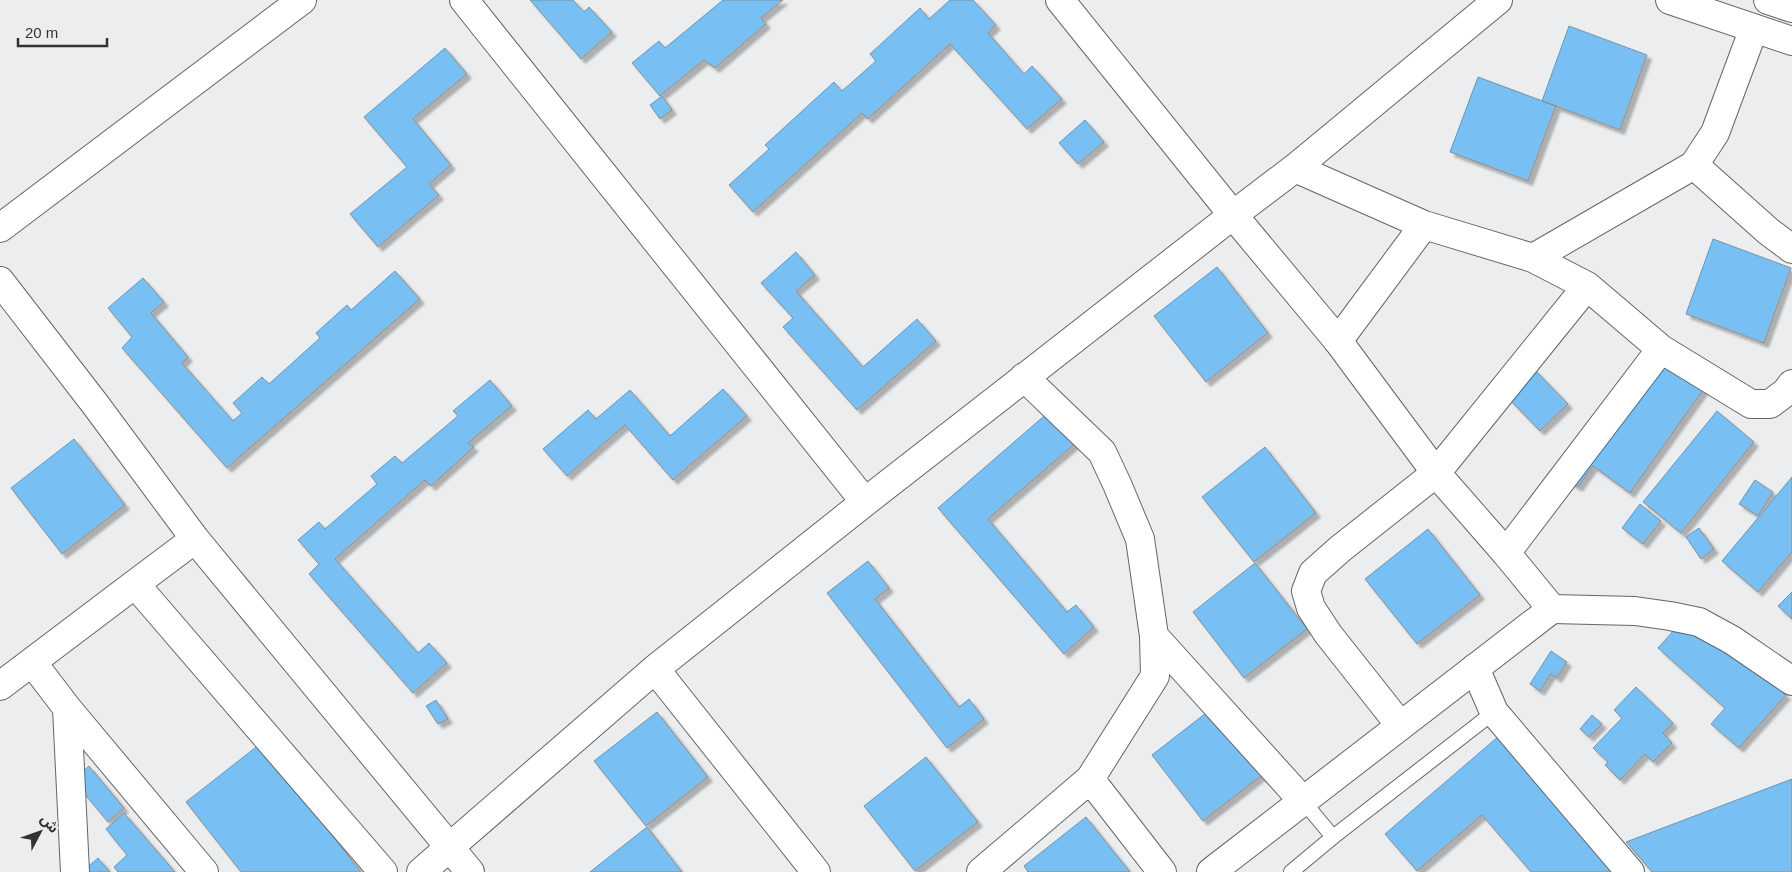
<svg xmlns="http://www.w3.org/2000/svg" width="1792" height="872" viewBox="0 0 1792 872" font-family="Helvetica,'Noto Sans Arabic',sans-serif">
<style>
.building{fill:#78bff3;stroke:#8b8d8e;filter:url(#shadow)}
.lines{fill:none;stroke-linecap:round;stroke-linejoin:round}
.service-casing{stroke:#636566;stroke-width:16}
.minor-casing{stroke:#636566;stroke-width:30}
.tertiary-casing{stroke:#636566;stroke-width:30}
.service{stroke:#fff;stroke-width:14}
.minor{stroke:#fff;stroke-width:28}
.tertiary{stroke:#fff;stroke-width:28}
</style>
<defs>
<filter id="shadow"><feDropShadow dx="4.5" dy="4.5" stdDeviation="1" flood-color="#0004"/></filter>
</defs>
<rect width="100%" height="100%" fill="#ecedef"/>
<path class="building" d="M530 0H573L584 12 589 7 612 32 581 59Z
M723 0H783L761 18 766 24 715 68 704 60 660 96 632 63 659 41 665 48Z
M950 0H973L996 25 988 33 1024 74 1032 66 1062 99 1027 129 950 44 868 119 862 113 753 212 729 185 769 149 765 145 834 82 842 91 876 61 870 54 920 8 929 19Z
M1569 26 1647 55 1620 130 1542 101Z
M445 48 467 74 413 119 451 165 429 184 439 195 378 247 350 214 407 167 364 117Z
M1478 77 1556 106 1528 181 1450 152Z
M662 96 672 110 660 119 650 105Z
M1085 120 1104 142 1078 164 1059 143Z
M1713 239 1791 268 1764 343 1686 314Z
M796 252 815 275 796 291 863 367 917 319 936 341 857 410 783 327 793 318 761 283Z
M1217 267 1268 333 1206 382 1154 316Z
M395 271 420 299 227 468 122 348 132 337 108 308 143 278 164 302 151 313 188 357 182 363 233 421 242 413 233 403 262 377 269 384 320 338 316 333 347 305 351 310Z
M1657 355 1704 389 1630 493 1593 466 1578 487 1568 481Z
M1535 370 1568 404 1540 431 1507 397Z
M490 380 512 406 468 443 474 447 431 486 425 480 335 559 418 653 429 643 447 663 413 693 309 574 319 564 298 540 319 522 325 529 377 484 371 476 395 456 402 463 458 416 453 411Z
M723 389 747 416 673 480 625 425 567 476 543 449 588 410 596 419 630 390 670 436Z
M1051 410 1078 441 988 519 1067 612 1076 605 1094 627 1064 654 938 508Z
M1717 411 1754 442 1681 533 1643 502Z
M74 439 125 505 62 554 11 488Z
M1265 447 1316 513 1254 562 1202 497Z
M1792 477V552L1758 592 1722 561Z
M1755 480 1773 492 1758 516 1739 504Z
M1640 504 1661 521 1643 544 1622 528Z
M1699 528 1714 549 1701 559 1686 537Z
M1428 529 1480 595 1417 644 1365 579Z
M868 561 889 588 875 599 959 707 969 699 984 719 947 748 827 593Z
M1255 563 1307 629 1244 678 1193 612Z
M1792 592V619L1778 606Z
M1691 611 1786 695 1739 748 1711 724 1725 708 1658 648Z
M1551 651 1567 662 1557 678 1551 674 1540 691 1530 684Z
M1636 687 1673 723 1663 733 1672 743 1653 762 1645 754 1620 780 1605 765 1608 762 1593 748 1622 718 1614 710Z
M436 700 448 719 438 724 426 706Z
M1215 706 1266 772 1203 821 1152 755Z
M657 712 708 777 646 826 594 761Z
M1592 715 1602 724 1589 737 1580 729Z
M1507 729 1630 872H1531L1482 815 1417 871 1385 834Z
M260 744 361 872H241L186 802Z
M926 757 978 822 915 871 864 806Z
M89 766 124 808 108 822 73 780Z
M1792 779V872H1652L1626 842Z
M124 813 175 872H118L114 867 127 855 106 829Z
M1086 817 1130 872H1028L1024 866Z
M647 827 682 872H590Z
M98 858 110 872H82Z"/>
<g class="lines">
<g class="service-casing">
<path id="service" d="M1303 801 1333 837
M1291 872 1333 837 1494 712"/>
</g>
<g class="minor-casing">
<path id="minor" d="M464 0 865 502
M1670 0 1792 41
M1768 0 1792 8
M1754 28 1715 133 1694 165 1768 231 1792 249
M1295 168 1424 225 1533 258 1587 286 1661 349 1751 404H1770L1786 392 1792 384
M0 228 302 0
M1533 258 1694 165
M1338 341 1424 225
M1506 553 1661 349
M135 584 195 539
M1552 609 1635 611 1670 616 1699 622 1732 640 1792 681
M1154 636 1303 801
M32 662 67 708 204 872
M1475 668 1494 712 1630 872
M655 669 816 872
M0 686 135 584 383 872
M67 708 75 872
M1400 725 1328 634 1311 608 1306 591 1313 573 1340 549 1436 473 1587 286
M1090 779 1162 872
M421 872 655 669 865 502 1233 215 1295 168 1498 0
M981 872 1090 779 1155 676 1154 636 1140 539 1117 484 1102 452 1024 377"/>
</g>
<g class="tertiary-casing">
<path id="tertiary" d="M1060 0 1233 215 1338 341 1436 473 1506 553 1552 609 1211 872
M0 281 95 404 195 539 470 872"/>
</g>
<use href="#service" class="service"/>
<use href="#minor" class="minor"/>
<use href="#tertiary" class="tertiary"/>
</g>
<g transform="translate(40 832) rotate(49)" stroke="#ecedef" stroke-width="4" paint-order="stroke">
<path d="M0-4L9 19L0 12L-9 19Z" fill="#323333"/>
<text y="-8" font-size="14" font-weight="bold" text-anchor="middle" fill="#323333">ش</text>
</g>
<path d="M18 38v8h89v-8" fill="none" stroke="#323333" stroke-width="2.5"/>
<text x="25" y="38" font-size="15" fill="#323333" stroke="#ecedef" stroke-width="4" paint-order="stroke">20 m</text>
</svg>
